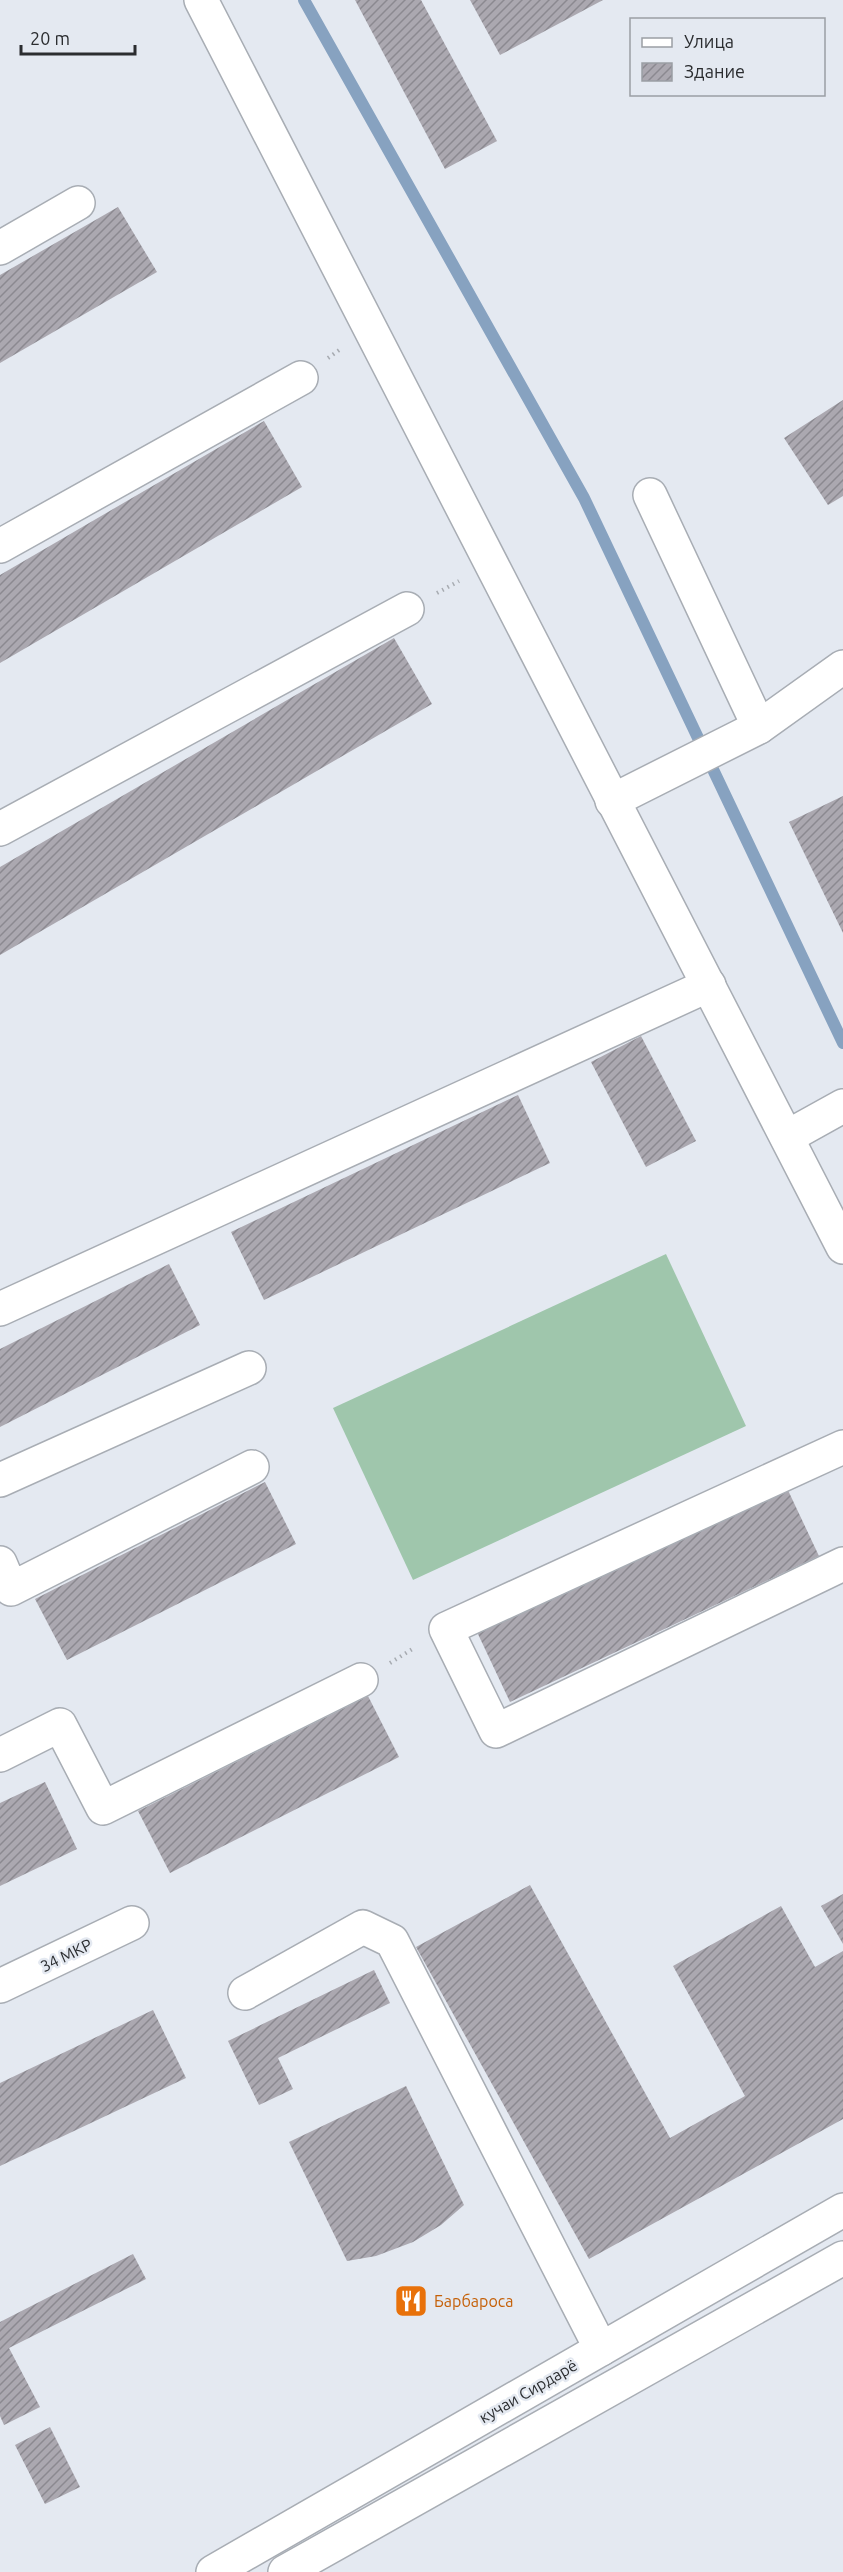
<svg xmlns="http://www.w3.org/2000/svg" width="843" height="2572" viewBox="0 0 843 2572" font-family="Ubuntu,sans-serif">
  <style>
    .garden { fill: #9fc6ac }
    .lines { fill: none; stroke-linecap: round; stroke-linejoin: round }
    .stream { stroke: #87a2c0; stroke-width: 12 }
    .building { fill: url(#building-hatch) }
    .minor-casing { stroke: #a8adb4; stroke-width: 36 }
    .highway-casing { stroke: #a8adb4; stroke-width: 36 }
    .path { stroke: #a7abb1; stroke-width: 4; stroke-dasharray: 1.5 4.5; stroke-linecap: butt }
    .minor { stroke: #fff; stroke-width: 33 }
    .highway { stroke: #fff; stroke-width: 33 }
    .labels { text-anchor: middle; stroke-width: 5; stroke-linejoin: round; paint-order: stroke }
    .street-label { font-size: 16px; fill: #2b2d30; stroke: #e4e9f1 }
    .food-label { font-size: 16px; fill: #c56008; stroke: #e4e9f1; text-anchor: start }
  </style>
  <defs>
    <pattern id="building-hatch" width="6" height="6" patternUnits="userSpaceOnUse" patternTransform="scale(1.5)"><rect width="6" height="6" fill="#aba8b0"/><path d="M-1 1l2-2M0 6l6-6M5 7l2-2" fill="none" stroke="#8b8990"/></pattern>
  </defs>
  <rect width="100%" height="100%" fill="#e4e9f1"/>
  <path class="garden" d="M666,1254L746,1426L413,1580L333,1408Z"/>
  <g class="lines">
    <path class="stream" d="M304,0L584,498L843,1043"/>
  </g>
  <g class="building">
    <path d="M355,0H421L497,141L445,169Z"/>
    <path d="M470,0H603L500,55Z"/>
    <path d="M118,207L157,272L0,363V275Z"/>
    <path d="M843,400V496L828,505L784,438Z"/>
    <path d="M264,421L302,487L0,663V575Z"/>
    <path d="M394,638L432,704L0,955V867Z"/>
    <path d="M843,796V933L789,822Z"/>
    <path d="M641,1036L696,1141L646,1167L591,1062Z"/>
    <path d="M518,1095L550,1163L264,1300L231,1232Z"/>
    <path d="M169,1264L200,1325L0,1427V1349Z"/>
    <path d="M265,1482L296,1544L67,1660L35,1599Z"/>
    <path d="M786,1486L819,1556L510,1702L477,1632Z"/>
    <path d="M368,1696L399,1757L170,1873L138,1811Z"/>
    <path d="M45,1782L77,1849L0,1886V1803Z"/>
    <path d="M530,1885L670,2138L745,2096L673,1966L781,1906L815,1967L843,1951V2119L589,2259L416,1947Z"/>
    <path d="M843,1894V1944L821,1906Z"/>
    <path d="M374,1970L390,2003L278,2058L293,2089L259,2105L228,2041Z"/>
    <path d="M153,2010L186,2078L0,2166V2083Z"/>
    <path d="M406,2086L464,2205L441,2225L413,2242L376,2256L347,2261L289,2142Z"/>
    <path d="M133,2254L146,2279L9,2348L40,2407L4,2425L0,2416V2322Z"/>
    <path d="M50,2427L80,2487L45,2504L15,2445Z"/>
  </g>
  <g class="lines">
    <defs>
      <g id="minor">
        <path d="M201,0L843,1247"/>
        <path d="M0,248L78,203"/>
        <path d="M650,495L759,727"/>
        <path d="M0,546L301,378"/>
        <path d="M612,801L759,727L843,667"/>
        <path d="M0,829L407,609"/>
        <path d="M787,1137L843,1106"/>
        <path d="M0,1309L709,985"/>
        <path d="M843,1447L446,1629L496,1731L843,1564"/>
        <path d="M0,1480L249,1368"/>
        <path d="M0,1563L11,1589L252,1467"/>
        <path d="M0,1755L60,1725L103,1808L361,1680"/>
        <path d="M0,1986L132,1923"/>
        <path d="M245,1993L363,1927L392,1941L601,2349"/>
      </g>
      <g id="highway">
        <path d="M213,2572L843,2210"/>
        <path d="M285,2572L843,2258"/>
      </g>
    </defs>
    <use href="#minor" class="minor-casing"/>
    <use href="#highway" class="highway-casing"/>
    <g class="path">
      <path d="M328,358L342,348"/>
      <path d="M437,593L459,581"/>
      <path d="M390,1663L414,1648"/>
    </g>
    <use href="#minor" class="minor"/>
    <use href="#highway" class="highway"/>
  </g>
  <defs>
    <symbol id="restaurant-square" viewBox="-11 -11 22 22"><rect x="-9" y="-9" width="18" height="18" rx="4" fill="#e8710a" stroke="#e4e9f1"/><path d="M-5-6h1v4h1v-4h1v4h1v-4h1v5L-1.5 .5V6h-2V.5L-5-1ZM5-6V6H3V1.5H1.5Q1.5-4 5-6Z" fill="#fff"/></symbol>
  </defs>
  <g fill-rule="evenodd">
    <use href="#restaurant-square" x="392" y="2282" width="38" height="38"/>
  </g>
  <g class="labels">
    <g class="street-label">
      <text transform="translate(66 1955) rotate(-26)" y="6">34 МКР</text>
      <text transform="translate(528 2391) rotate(-30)" y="6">кучаи Сирдарё</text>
    </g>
    <g class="food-label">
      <text x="434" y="2307">Барбароса</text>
    </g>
  </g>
  <rect x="630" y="18" width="195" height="78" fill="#e4e9f1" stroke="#9a9ea4" stroke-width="1.5"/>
  <rect x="642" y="38" width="30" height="9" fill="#ffffff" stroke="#9a9ea4" stroke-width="1.5"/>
  <text x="684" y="48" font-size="18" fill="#2b2d30">Улица</text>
  <rect x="642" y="63" width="30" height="18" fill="url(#building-hatch)" stroke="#9a9ea4" stroke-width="1.5"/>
  <text x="684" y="78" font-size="18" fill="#2b2d30">Здание</text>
  <path d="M21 45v9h114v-9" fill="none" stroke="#2b2d30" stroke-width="3"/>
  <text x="30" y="45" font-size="18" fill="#2b2d30" stroke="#e4e9f1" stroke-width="4.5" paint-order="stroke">20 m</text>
</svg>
